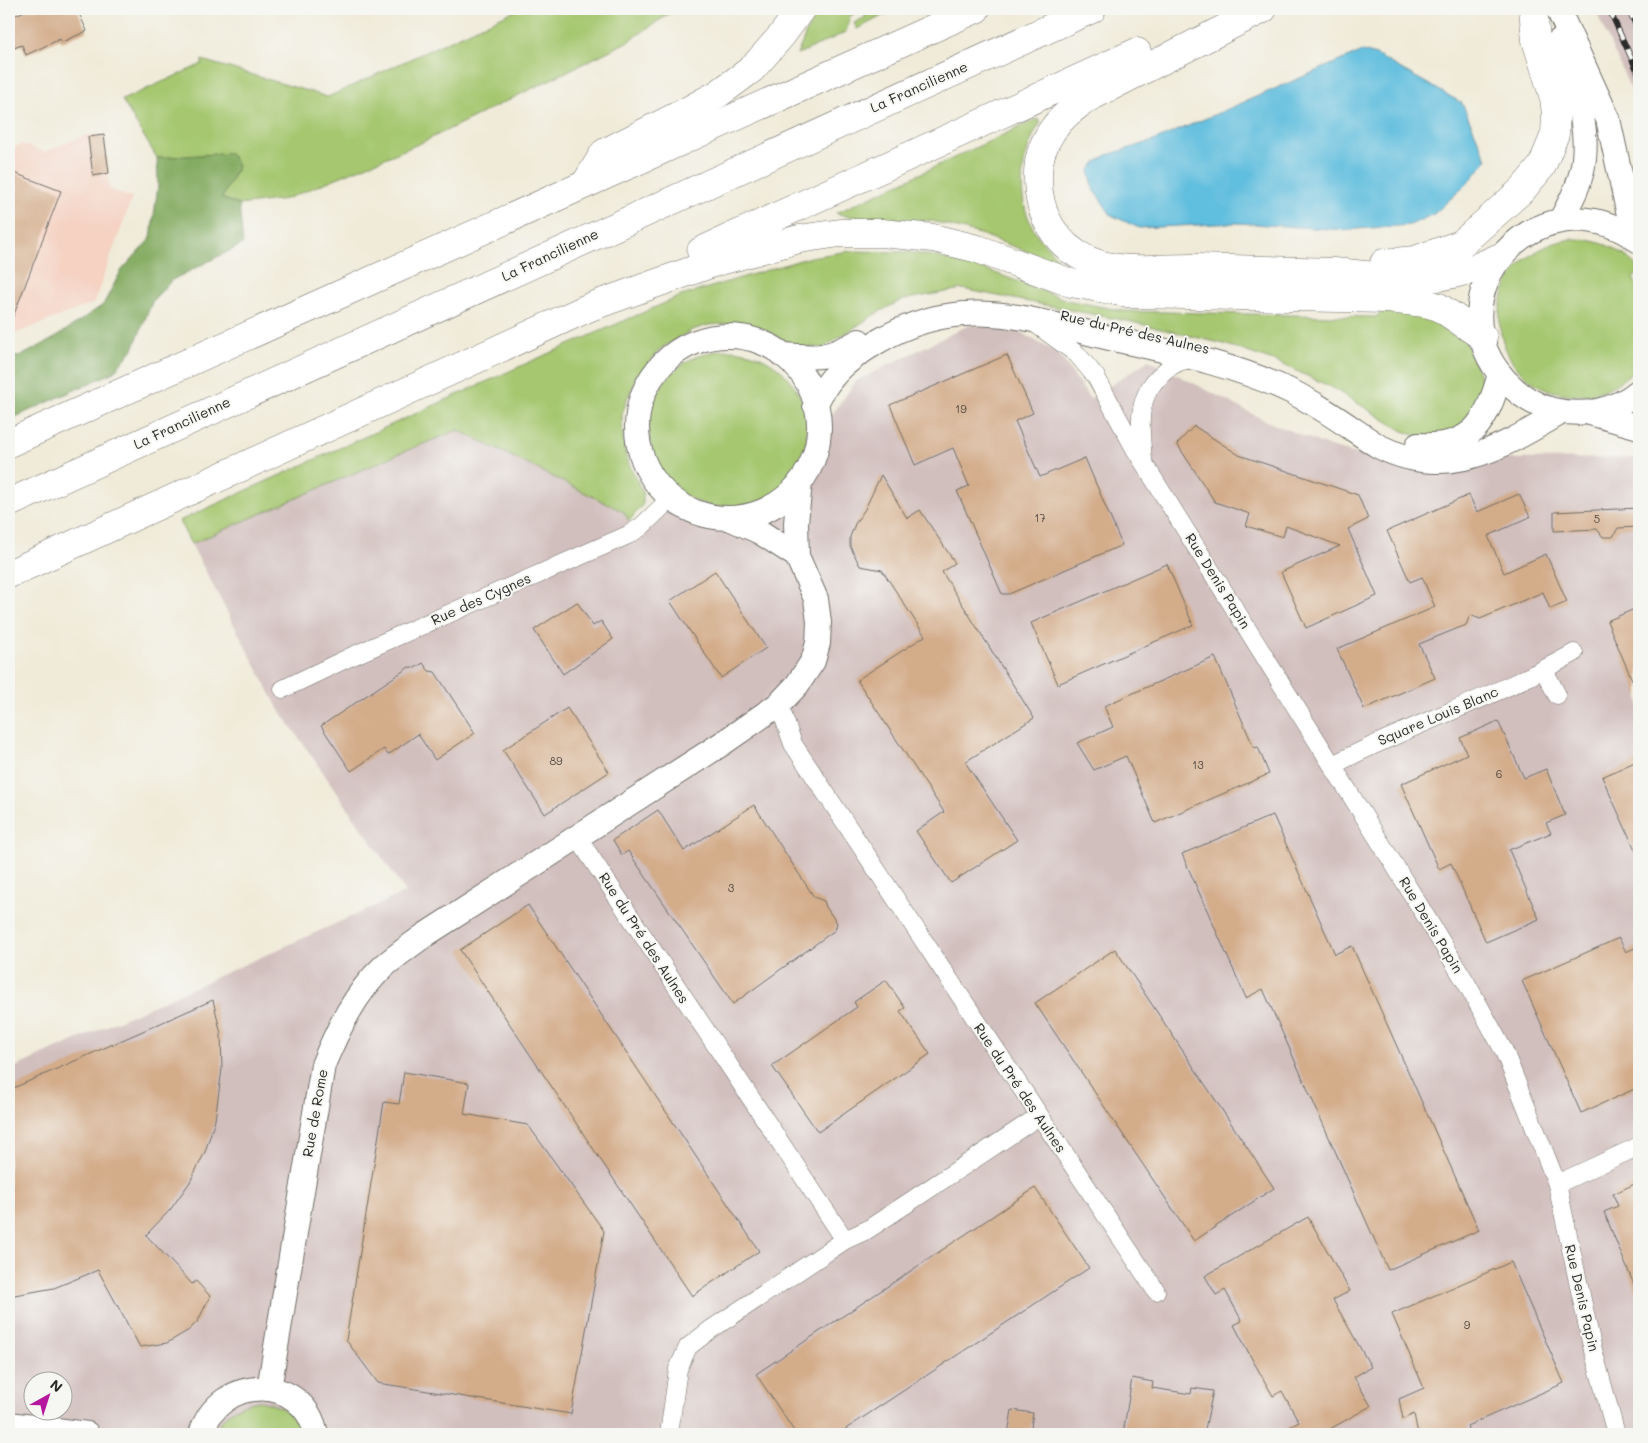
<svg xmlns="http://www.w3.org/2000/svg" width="1648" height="1443" viewBox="0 0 1648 1443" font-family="Mali,sans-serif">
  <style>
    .built { fill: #f5d2c2 }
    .industrial { fill: #d1bfbd; fill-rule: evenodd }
    .green { fill: #a6c76f; stroke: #68794d }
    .forest { fill: #84ac62; stroke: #586c46 }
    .water { fill: #60bede; stroke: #467484 }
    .building { fill: #d3ac8a }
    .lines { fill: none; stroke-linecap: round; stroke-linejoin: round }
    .street-casing { stroke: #706e68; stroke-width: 19 }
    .secondary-casing { stroke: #706e68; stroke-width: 26 }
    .highway-casing { stroke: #706e68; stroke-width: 29 }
    .street { stroke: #fff; stroke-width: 18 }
    .secondary { stroke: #fff; stroke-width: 24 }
    .highway { stroke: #fff; stroke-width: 28 }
    .rail-casing { stroke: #2b2b2b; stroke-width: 5.5 }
    .rail { stroke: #f6f6f2; stroke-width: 4; stroke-dasharray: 11; stroke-linecap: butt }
    .labels { text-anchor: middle; stroke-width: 4; stroke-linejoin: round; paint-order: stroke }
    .number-label { font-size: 11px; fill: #554b43 }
    .street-label { font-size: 14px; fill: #2b2b2b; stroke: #f6f6f2 }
  </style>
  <rect width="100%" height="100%" fill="#f6f6f2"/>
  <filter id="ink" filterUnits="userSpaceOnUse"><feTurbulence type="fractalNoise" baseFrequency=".02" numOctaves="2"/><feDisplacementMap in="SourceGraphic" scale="10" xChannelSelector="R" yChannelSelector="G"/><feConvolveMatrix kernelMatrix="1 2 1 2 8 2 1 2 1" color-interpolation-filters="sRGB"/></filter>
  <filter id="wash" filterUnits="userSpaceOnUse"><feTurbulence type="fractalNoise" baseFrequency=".0096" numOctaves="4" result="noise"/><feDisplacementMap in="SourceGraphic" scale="20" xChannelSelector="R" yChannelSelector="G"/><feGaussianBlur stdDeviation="1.12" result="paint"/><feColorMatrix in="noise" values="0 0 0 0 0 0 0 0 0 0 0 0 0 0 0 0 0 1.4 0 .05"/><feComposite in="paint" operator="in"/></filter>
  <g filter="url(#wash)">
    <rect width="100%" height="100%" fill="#f0ebd9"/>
    <path class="built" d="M85,135H104L110,189L132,198L94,303L9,336V164L15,147L22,144L45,152Z"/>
    <g class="industrial">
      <path d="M1595,9H1639V108Z"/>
      <path d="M969,325L1013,328L1059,354L1090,399L1149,360L1266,421L1333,448L1411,467L1492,459L1639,458V1434H9V1070L406,892L277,706L191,544L403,452L458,430L624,512L634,531L671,498L694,511L711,517L729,518L751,515L778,503L800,482L813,458L818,434L856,381ZM32,1380H62V1410H32Z"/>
    </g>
    <g class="green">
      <path d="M518,9H676L629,41L421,143L286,199L239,205L222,198L238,166L230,153L157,158L122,100L202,64V60L328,97Z"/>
      <path d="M821,9H896L857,29L854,23L866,17L861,10L850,16L846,32L797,55L808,28Z"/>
      <path d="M1037,119L1041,122C1020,154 1014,199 1036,233C1042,243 1056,254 1060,264L983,235L932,221L846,216L836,213Z"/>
      <path d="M1571,239C1599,239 1621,248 1639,269V273L1633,278L1639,289V364C1624,383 1601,395 1576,395C1479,391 1471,256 1571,239Z"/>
      <path d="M850,251L906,252L933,256L990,271L1067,300L1123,311L1375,317L1384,311H1425L1466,342L1482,381V395L1474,415L1455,432L1420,437L1403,431L1331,387L1279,363L1224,344L1132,322L962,289L902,300L877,313L823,348L798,347L761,328L740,323L709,325L692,330L660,349L638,377L627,399L622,415L623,437L626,457L643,493V504L629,521L624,512L458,430L403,452L191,544L179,521L534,360L681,296L810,257Z"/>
      <circle cx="728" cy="429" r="79"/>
      <path d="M259,1401C281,1405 293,1413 303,1434H214C223,1413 237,1405 259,1401Z"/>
    </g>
    <path class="forest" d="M230,153L238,166L222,198L239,205L243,244L172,280L153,300L133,349L114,372L9,420V355L19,357L53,339L103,305L121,271L151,238L158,185L157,158Z"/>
    <path class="water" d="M1363,51L1376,55L1462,103L1487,160L1469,182L1434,214L1410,225L1345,230L1237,223L1139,228L1111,215L1094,190L1089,171L1095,163L1107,155L1153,141Z"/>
    <g id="blocks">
      <g class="building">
        <path d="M29,9H77L87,31L62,42L60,39L26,55L22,45L9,50V18Z"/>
        <path d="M104,135L109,173L93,176L88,137Z"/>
        <path d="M9,171L61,191L10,325H9Z"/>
        <path d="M1007,355L1033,413L1015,421L1040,477L1085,458L1122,545L1009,594H1002L957,491L969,486L953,448L915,465L890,405Z"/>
        <path d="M1194,426L1239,455L1358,495L1368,519L1348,529L1377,596L1306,628L1281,572L1340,546L1286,526L1283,537L1246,526L1250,514L1215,502L1177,444Z"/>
        <path d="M881,475L907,518L920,510L955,563L942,572L1034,718L965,762L1017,840L951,883L916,831L944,812L857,680L925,636L882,570L860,566L850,546V537L855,524L865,509Z"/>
        <path d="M1519,494L1530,517L1488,536L1504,573L1546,554L1567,602L1550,609L1543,592L1480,619L1470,615L1466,625L1419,644L1435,678L1364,709L1337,649L1435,607L1422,577L1410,582L1387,531L1469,495L1477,512Z"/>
        <path d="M1639,508V527L1618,528L1613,537H1603L1597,529L1554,531V512Z"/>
        <path d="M1167,564L1193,625L1058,684L1031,623Z"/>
        <path d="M715,571L766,648L721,678L670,601Z"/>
        <path d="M577,602L593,626L601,621L613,639L563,674L534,630Z"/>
        <path d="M1639,607V696L1607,621Z"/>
        <path d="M1215,657L1254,748L1258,747L1269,774L1155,823L1126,756L1094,770L1077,743L1113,727L1104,706Z"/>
        <path d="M423,663L429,671L435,672L475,733L435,760L418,734L388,755L384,749L351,771L321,726L409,667L415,668Z"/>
        <path d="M567,708L609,772L545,814L503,750Z"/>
        <path d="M1498,721L1524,778L1546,769L1565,815L1546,823L1551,833L1509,850L1539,919L1486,942L1451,863L1439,869L1401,784L1467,754L1460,738Z"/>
        <path d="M1639,760V858L1602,777Z"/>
        <path d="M754,805L814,897L824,901L826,907L837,923L835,930L733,1004L628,851L622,855L613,840L658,810L684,851Z"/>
        <path d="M1273,815L1335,954L1352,946L1479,1230L1388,1270L1263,989L1246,998L1182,854Z"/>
        <path d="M528,905L759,1251L692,1296L460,950Z"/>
        <path d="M1619,938L1626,952L1639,946V1087L1581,1113L1522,981Z"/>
        <path d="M1115,949L1274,1188L1194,1241L1035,1003Z"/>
        <path d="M886,980L905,1008L900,1011L930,1054L818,1132L772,1066L857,1007L854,1002Z"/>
        <path d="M213,1000L221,1034L222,1069L215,1120L205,1152L190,1182L170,1210L146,1235L192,1284L196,1281L210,1296L198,1321L189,1330L167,1343L140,1347L98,1270L54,1288L9,1296V1090Z"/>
        <path d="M404,1072L469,1083L464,1114L528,1125L604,1231L571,1414L378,1383L346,1340L384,1102L399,1104Z"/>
        <path d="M1639,1182V1297L1604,1212L1618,1206L1613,1194Z"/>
        <path d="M1035,1188L1089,1268L838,1434H796L756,1374Z"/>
        <path d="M1308,1217L1350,1291L1333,1300L1371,1367L1354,1377L1371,1406L1321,1434H1277L1299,1422L1282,1391L1273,1396L1252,1359L1234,1325L1242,1321L1225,1290L1216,1295L1205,1276Z"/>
        <path d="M1511,1262L1564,1383L1467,1426L1470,1434H1418L1414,1414L1403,1419L1399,1399L1424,1388L1392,1314Z"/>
        <path d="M1132,1378L1153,1382L1152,1388L1191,1394L1192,1388L1213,1391L1204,1434H1123Z"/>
        <path d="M1012,1410L1033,1413L1030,1434H1008Z"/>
      </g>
    </g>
  </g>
  <g filter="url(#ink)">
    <use href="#blocks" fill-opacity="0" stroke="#706e68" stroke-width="1"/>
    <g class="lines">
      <defs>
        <g id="street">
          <path d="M1036,324L1077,354L1096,377L1135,449L1395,866L1467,984L1504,1051L1557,1184L1592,1346L1616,1434"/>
          <path d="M1143,459C1140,427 1135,396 1163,373C1172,364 1181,359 1194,359"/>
          <path d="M1544,670L1557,695"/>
          <path d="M283,689L348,658L628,535L641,527L671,498"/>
          <path d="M779,704L793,744L1156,1291"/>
          <path d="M1333,765C1411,724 1497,697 1574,653"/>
          <path d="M578,838L845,1240"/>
          <path d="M1557,1184L1639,1146"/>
          <path d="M669,1434L678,1369L688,1347L710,1330L845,1240L867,1230L1039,1116"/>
        </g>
        <g id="secondary">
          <path d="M1558,9L1608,119L1629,215L1639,240"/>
          <path d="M1559,41C1574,83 1595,136 1579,181C1575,195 1567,207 1561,220"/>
          <path d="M1639,241C1539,169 1428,295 1505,380C1518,394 1534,405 1553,410C1583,417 1615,411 1639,391"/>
          <circle cx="728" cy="427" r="91"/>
          <path d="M782,355C817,358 827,359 859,341"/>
          <path d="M815,405C831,373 847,360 877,342C962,291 1030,320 1118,340C1176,353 1234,365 1288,390C1320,405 1349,427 1378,446C1448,482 1502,447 1562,412"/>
          <path d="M1590,413L1639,427"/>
          <path d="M1418,445C1473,448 1487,422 1500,374"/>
          <path d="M729,518L760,532L797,556"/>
          <path d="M269,1389L323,1065C338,1029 355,993 384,966C397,955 411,945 425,935L723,743L779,704L797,685L813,661L818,643L819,622L816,599L797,556L796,523L800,482"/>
          <path d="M9,1424L87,1434"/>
          <path d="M201,1434C219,1374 304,1373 316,1434"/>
        </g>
        <g id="highway">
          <path d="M1263,9L1090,97C1060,115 1037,141 1038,178C1038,214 1055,245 1088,260C1121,275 1162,267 1197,268C1243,269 1288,271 1334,272C1365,274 1396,280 1428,278C1453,276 1478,268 1500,257"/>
          <path d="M586,183L604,153L685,112L718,94L752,69L782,35L801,9"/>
          <path d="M701,251L1137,52"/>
          <path d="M1384,263L1415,260L1461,244L1522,190L1542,166L1555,134L1556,114L1554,98L1536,40L1533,9"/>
          <path d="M9,443L976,9"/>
          <path d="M9,503L1092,9"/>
          <path d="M9,574L590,307L713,263L799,239L840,233H882L933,238L978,249L1071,283L1133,294L1387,299L1425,303L1439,307L1483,337"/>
        </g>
      </defs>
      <use href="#street" class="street-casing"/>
      <use href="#secondary" class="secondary-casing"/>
      <use href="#highway" class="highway-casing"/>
      <use href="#street" class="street"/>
      <use href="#secondary" class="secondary"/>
      <use href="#highway" class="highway"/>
      <defs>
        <g id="rail">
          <path d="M1609,9L1639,75"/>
          <path d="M1628,9L1639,32"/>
        </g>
      </defs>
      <use href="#rail" class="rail-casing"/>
      <use href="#rail" class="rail"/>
    </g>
  </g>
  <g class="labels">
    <g class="number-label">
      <text x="961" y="413">19</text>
      <text x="1040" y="522">17</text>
      <text x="1597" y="523">5</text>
      <text x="556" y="765">89</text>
      <text x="1198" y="769">13</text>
      <text x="1499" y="778">6</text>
      <text x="731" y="892">3</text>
      <text x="1467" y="1329">9</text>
    </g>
    <g class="street-label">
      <text transform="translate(919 87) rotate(-24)" y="5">La Francilienne</text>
      <text transform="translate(550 255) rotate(-25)" y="5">La Francilienne</text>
      <text transform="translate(1135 332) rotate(13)" y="5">Rue du Pré des Aulnes</text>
      <text transform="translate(182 423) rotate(-25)" y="5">La Francilienne</text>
      <text transform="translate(1218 581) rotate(58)" y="5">Rue Denis Papin</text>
      <text transform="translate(481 599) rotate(-24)" y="5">Rue des Cygnes</text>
      <text transform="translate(1438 716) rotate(-23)" y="5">Square Louis Blanc</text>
      <text transform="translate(1431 925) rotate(59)" y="5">Rue Denis Papin</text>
      <text transform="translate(644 938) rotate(57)" y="5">Rue du Pré des Aulnes</text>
      <text transform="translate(1020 1088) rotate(56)" y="5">Rue du Pré des Aulnes</text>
      <text transform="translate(315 1113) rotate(-80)" y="5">Rue de Rome</text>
      <text transform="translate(1582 1298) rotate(77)" y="5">Rue Denis Papin</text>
    </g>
  </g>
  <rect width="1648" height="1443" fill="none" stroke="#f6f6f2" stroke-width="30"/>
  <g transform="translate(48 1396) rotate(39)"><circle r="24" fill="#f6f6f2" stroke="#a5a5a2"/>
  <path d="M0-4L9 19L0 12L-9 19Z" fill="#b5179e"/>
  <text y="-8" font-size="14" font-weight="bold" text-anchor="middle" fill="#2b2b2b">N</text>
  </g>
</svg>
